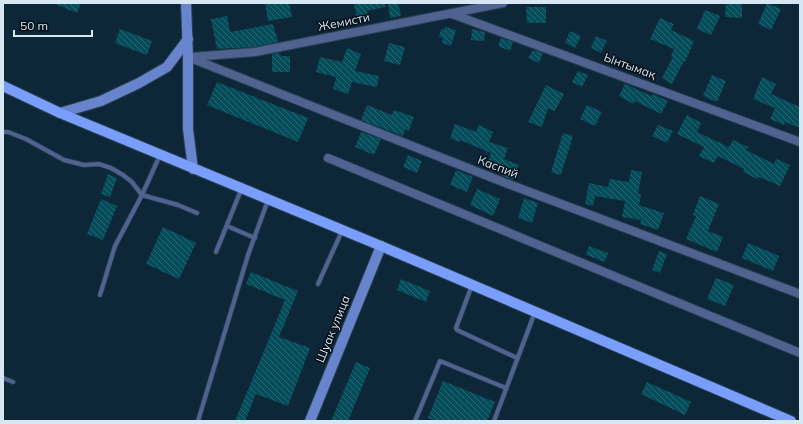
<svg xmlns="http://www.w3.org/2000/svg" width="803" height="424" viewBox="0 0 803 424" font-family="Mulish,sans-serif">
  <style>
    .building { fill: url(#building-back-hatch) }
    .lines { fill: none; stroke-linecap: round; stroke-linejoin: round }
    .lane-casing { stroke: #294253; stroke-width: 5.5 }
    .street-casing { stroke: #294253; stroke-width: 10 }
    .secondary-casing { stroke: #294253; stroke-width: 12 }
    .primary-casing { stroke: #294253; stroke-width: 12 }
    .lane { stroke: #506290; stroke-width: 4 }
    .street { stroke: #506290; stroke-width: 8 }
    .secondary { stroke: #6784cd; stroke-width: 10 }
    .primary { stroke: #799efd; stroke-width: 10 }
    .labels { text-anchor: middle; stroke-width: 3; stroke-linejoin: round; paint-order: stroke }
    .street-label { font-size: 12px; fill: #d6e6f2; stroke: #050f17 }
  </style>
  <defs>
    <pattern id="building-back-hatch" width="6" height="6" patternUnits="userSpaceOnUse"><rect width="6" height="6" fill="#044c5a"/><path d="M-1 5l2 2M0 0l6 6M5-1l2 2" fill="none" stroke="#286672"/></pattern>
  </defs>
  <rect width="100%" height="100%" fill="#0d2739"/>
  <g class="building">
    <path d="M53,3H81L77,13Z"/>
    <path d="M265,3H289L292,17L268,21Z"/>
    <path d="M354,3H385V7L367,11L368,17L357,19Z"/>
    <path d="M388,3H398L401,16L390,18Z"/>
    <path d="M726,3H742V18L725,17Z"/>
    <path d="M767,3L781,9L771,30L758,24Z"/>
    <path d="M526,7H546V23H527Z"/>
    <path d="M705,10L720,16L711,35L697,29Z"/>
    <path d="M227,16L230,32L273,24L278,42L254,47L217,49L211,19Z"/>
    <path d="M660,18L674,24L671,30L694,41L685,62L684,61L672,84L662,78L673,57L671,56L674,49L650,39Z"/>
    <path d="M445,27L456,30L451,46L442,43L443,38L439,37L441,29L444,30Z"/>
    <path d="M120,29L152,41L147,55L115,43Z"/>
    <path d="M472,29L485,32L484,41L471,40Z"/>
    <path d="M570,31L581,36L575,48L565,43Z"/>
    <path d="M596,36L607,41L601,53L591,48Z"/>
    <path d="M501,38L513,42L510,51L498,46Z"/>
    <path d="M389,43L405,47L400,65L384,61Z"/>
    <path d="M347,48L361,54L355,71L379,76L377,87L352,82L348,94L333,89L336,77L316,72L320,57L342,62Z"/>
    <path d="M533,50L543,53L539,63L528,58Z"/>
    <path d="M280,53L281,56H290V72H272V54Z"/>
    <path d="M578,71L588,75L582,87L572,82Z"/>
    <path d="M712,75L726,81L717,102L703,96Z"/>
    <path d="M762,77L776,84L771,94L800,107V128L785,122L784,125L770,119L775,108L753,99Z"/>
    <path d="M217,82L308,118L298,142L207,105Z"/>
    <path d="M625,84L652,96L653,94L668,101L661,114L635,101L633,104L619,96Z"/>
    <path d="M546,85L564,94L555,111L548,108L542,127L528,122Z"/>
    <path d="M367,105L392,115L394,110L414,117L409,131L405,129L403,136L361,120Z"/>
    <path d="M587,105L602,112L595,126L580,119Z"/>
    <path d="M687,115L701,123L697,132L729,147L733,140L748,147L746,150L774,164L776,159L790,165L780,186L759,177L757,179L743,172L744,169L718,156L714,163L699,156L704,147L677,134Z"/>
    <path d="M455,124L476,132L479,125L493,132L489,142L508,148L504,159L519,165L513,180L502,176L503,172L487,166L491,153L460,140L459,142L450,138Z"/>
    <path d="M658,125L673,131L667,143L652,136Z"/>
    <path d="M361,132L381,139L374,155L355,147Z"/>
    <path d="M563,133L573,136L561,175L551,172Z"/>
    <path d="M408,155L422,161L417,173L403,167Z"/>
    <path d="M456,170L473,177L467,192L450,185Z"/>
    <path d="M631,170L642,172L638,194H641L639,205L664,213L658,230L640,224L641,220L622,217L625,201L595,196L593,206L585,204L589,183L608,187L610,179L629,182Z"/>
    <path d="M108,174L117,178L110,197L101,194Z"/>
    <path d="M477,189L500,199L493,216L470,205Z"/>
    <path d="M700,196L719,204L708,231L723,237L717,252L686,239L696,216L693,215Z"/>
    <path d="M524,198L538,203L532,223L518,218Z"/>
    <path d="M101,199L117,206L103,240L87,234Z"/>
    <path d="M163,227L196,243L179,279L146,264Z"/>
    <path d="M748,243L779,256L773,271L742,258Z"/>
    <path d="M589,246L608,253L605,262L586,255Z"/>
    <path d="M659,251L667,254L660,273L652,270Z"/>
    <path d="M251,272L298,291L279,337L310,348L288,406L256,394L245,421H235L285,300L246,284Z"/>
    <path d="M716,278L734,285L725,306L707,299Z"/>
    <path d="M401,279L430,291L426,302L397,290Z"/>
    <path d="M356,362L370,368L348,421H331Z"/>
    <path d="M443,381L495,402L487,421H436L428,418Z"/>
    <path d="M647,382L691,402L685,415L641,394Z"/>
  </g>
  <g class="lines">
    <defs>
      <g id="lane">
        <path d="M3,132H8L26,139L64,160L84,165L99,164L111,168L123,175L132,182L142,195L178,205L197,213"/>
        <path d="M227,226L255,238"/>
        <path d="M216,252L241,190"/>
        <path d="M318,284L342,231"/>
        <path d="M472,285L456,328L457,330L515,357H518"/>
        <path d="M100,295L115,246L142,195L160,155"/>
        <path d="M3,378L13,382"/>
        <path d="M198,421L248,255L268,200"/>
        <path d="M415,421L440,361L506,388"/>
        <path d="M494,421L535,312"/>
      </g>
      <g id="street">
        <path d="M452,14L800,142"/>
        <path d="M188,57L503,182L800,294"/>
        <path d="M191,57L255,52L503,3"/>
        <path d="M328,158L800,353"/>
      </g>
      <g id="secondary">
        <path d="M186,3L188,57V129L193,169"/>
        <path d="M60,113L101,101L139,83L167,67L188,39"/>
        <path d="M310,421L381,246"/>
      </g>
      <path id="primary" d="M3,86L60,113L381,246L791,421"/>
    </defs>
    <use href="#lane" class="lane-casing"/>
    <use href="#street" class="street-casing"/>
    <use href="#secondary" class="secondary-casing"/>
    <use href="#primary" class="primary-casing"/>
    <use href="#lane" class="lane"/>
    <use href="#street" class="street"/>
    <use href="#secondary" class="secondary"/>
    <use href="#primary" class="primary"/>
  </g>
  <g class="labels">
    <g class="street-label">
      <text transform="translate(344 22) rotate(-11)" y="4">Жемисти</text>
      <text transform="translate(630 66) rotate(20)" y="4">Ынтымақ</text>
      <text transform="translate(498 167) rotate(21)" y="4">Каспий</text>
      <text transform="translate(333 329) rotate(-68)" y="4">Шуак улица</text>
    </g>
  </g>
  <rect width="803" height="424" fill="none" stroke="#d6e6f2" stroke-width="8"/>
  <path d="M14 30v6h78v-6" fill="none" stroke="#d6e6f2" stroke-width="2"/>
  <text x="20" y="30" font-size="12" fill="#d6e6f2" stroke="#050f17" stroke-width="3" paint-order="stroke">50 m</text>
</svg>
